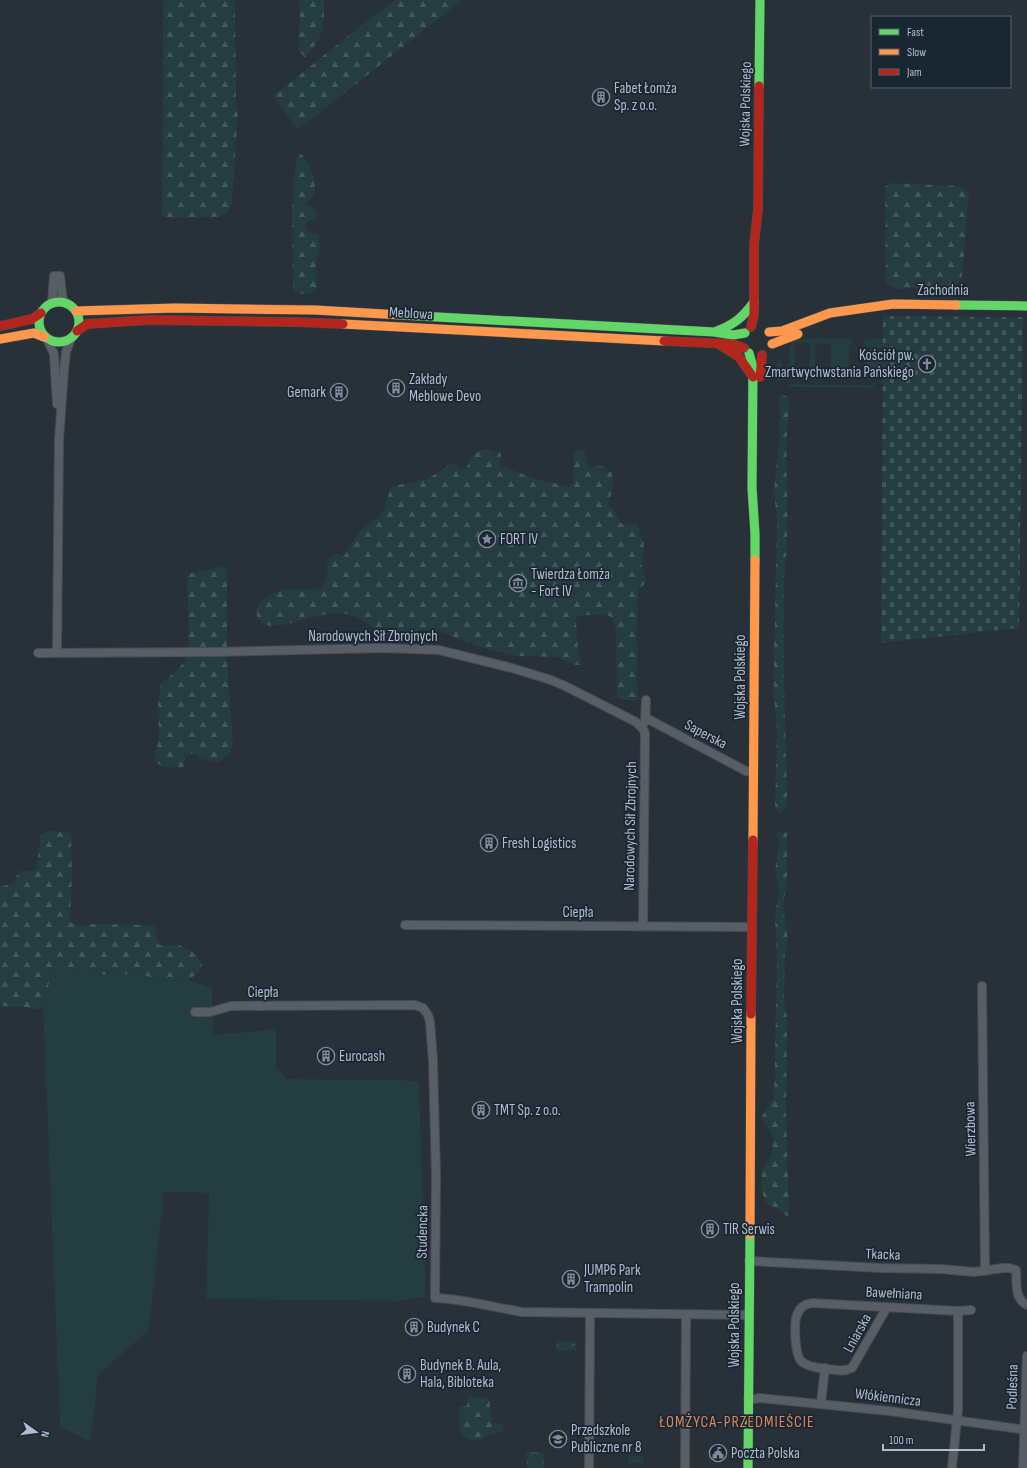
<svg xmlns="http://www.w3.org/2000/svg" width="1027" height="1468" viewBox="0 0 1027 1468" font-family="'Sofia Sans Condensed',sans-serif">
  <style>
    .grass { fill: #243d3f }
    .forest { fill: url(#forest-firs) }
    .cemetery { fill: url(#cemetery-stones) }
    .park { fill: url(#park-crowns) }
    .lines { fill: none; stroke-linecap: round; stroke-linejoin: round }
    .street-casing { stroke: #464c52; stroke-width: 10 }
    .fast-casing { stroke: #464c52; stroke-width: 10 }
    .slow-casing { stroke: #464c52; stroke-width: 10 }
    .jam-casing { stroke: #464c52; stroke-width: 10 }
    .street { stroke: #585e66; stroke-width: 8 }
    .fast { stroke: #63d668; stroke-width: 9 }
    .slow { stroke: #ff974d; stroke-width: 9 }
    .jam { stroke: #b3261e; stroke-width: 9 }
    .labels { text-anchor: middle; stroke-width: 3.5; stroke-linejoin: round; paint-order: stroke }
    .poi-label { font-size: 15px; fill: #b0bcca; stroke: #1a2733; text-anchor: start }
    .street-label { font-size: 15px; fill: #b0bcca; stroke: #1a2733 }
    .neighbourhood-label { font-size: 16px; letter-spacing: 1px; fill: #e08556; stroke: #1a2733 }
  </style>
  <defs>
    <pattern id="forest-firs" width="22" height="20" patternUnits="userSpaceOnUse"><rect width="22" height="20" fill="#243d3f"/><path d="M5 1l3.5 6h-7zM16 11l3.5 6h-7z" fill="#415759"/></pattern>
    <pattern id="cemetery-stones" width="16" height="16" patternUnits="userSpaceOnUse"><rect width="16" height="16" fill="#243d3f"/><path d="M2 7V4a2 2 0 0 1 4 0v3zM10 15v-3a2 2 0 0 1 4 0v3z" fill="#415759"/></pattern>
    <pattern id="park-crowns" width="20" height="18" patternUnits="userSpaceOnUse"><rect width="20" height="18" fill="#243d3f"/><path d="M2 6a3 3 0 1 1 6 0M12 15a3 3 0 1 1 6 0" fill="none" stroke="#415759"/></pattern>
  </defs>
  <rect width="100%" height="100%" fill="#283038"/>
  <g class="grass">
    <path d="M807,338L852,339V344L849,347V372H852V375H827V372L831,371V344L816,343L815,371L819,372V374H805V371H809L810,343H794V371H797V374H788L791,342Z"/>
    <path d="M866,339H883L882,348L866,347L863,344V341H866Z"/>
    <path d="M865,349L886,350V375H860V372H865Z"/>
    <path d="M779,360L781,363V382L775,380C774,373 776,367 779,360Z"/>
    <path d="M789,384L875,385V388L789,387Z"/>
    <path d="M55,961L77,972L108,975L142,974L158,981L188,980L212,988L213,1035L276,1029V1067L288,1079L406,1080L419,1082L426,1297L397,1301L206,1299L209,1193L164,1192L149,1330L98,1375L91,1442L60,1427L43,1008C48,993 49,976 55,961Z"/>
  </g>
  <g class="forest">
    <path d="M163,0H235L236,102L238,110L232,203L229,212L219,217L166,218L162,215Z"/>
    <path d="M299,0H324V20L319,40L305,58L298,49L300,18Z"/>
    <path d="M395,0H462L298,130L273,96L363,24Z"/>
    <path d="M301,154C309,160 318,184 314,194C313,197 308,201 306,204L315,209L317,216L316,220H311L306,223L305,228L309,232L318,235L320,245L316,265L317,288C311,295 300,296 293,290L292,209L296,158Z"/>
    <path d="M891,183L960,186L969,192L962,277L956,286L945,289L940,287L897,289L886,283L885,187Z"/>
    <path d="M780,395L786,396L789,398L790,403C783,447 789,494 787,539C787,555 784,571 784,587C783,657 785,726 787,796L786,807L780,814L775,807L777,729L774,697V654L777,524L774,490L779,441L780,409L778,401Z"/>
    <path d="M488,449L501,453L500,465L533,478L569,487L573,481L574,452L578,450H584L588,467L605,466L608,471L612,472L613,488L608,505C618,511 615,516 622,524C627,524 632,522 637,524L640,530L639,535C646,540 645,556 641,564L644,570L642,572L645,575L646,581L643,586L639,587L637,608V700H624L617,697L616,631C615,626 613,619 609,616C603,612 583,616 576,617L577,641L582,665H575L558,657L515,656L476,646L446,634L431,630H424L388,635L379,631L358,618L346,614L335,613L327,614L283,625L270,626L262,623L257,617L256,609L259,603L262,600L275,593L285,589H312L322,588L328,575L326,566L328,560L333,555L337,554L344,556L361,529L378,517L384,510L391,486L424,480L434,475L452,463L457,465L460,470L467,467C472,454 474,452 488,449Z"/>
    <path d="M220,567H227V660L233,743L230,754L219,762L201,759L193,753L187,756L183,768L164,767L153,761L159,739L158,705L161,683L175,672L189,656L187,577L191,573Z"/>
    <path d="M49,830L70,833L71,838L72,875L70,922L79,925L97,924L154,925C158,932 156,937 159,945H179L195,953L202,964L200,972L188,980L158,981L142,974L108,975L77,972L55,962C49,976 48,993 43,1008L37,1010L25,1007L0,1006V887L13,883L15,878L20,871L35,870L37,864L41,834Z"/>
    <path d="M780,831L787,833V881L783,906L788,940L785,952L784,998L787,1019L786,1112L789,1210L788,1217L778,1209L765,1203L761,1186L762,1169L772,1154L773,1139L770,1131L761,1118L774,1097L777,960L775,915L779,890L775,871L779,845L778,838L775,834Z"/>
    <path d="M468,1397H489L492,1423L503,1424L504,1430C499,1433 494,1433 489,1435C486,1437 481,1440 477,1440C457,1442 458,1420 459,1406H467Z"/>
  </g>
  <path class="cemetery" d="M883,316L1023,317L1019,628L881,643Z"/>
  <g class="park">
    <path d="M557,1341H576V1351L556,1350Z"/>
    <path d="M526,1452H544V1468H527Z"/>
    <rect x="628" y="1456" width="15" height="7"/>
  </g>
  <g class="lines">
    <defs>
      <g id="street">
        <path d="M52,303L54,276H60L63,302"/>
        <path d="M47,339L54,354L57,404"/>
        <path d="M57,652L59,439L64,370L66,352L71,338"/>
        <path d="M38,653L218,652L382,648L439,650L512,668L551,680L565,686L636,722L643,729L645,733L643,926"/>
        <path d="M646,718L746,771L753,772"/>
        <path d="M645,722L646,700"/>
        <path d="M405,925L752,927"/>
        <path d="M982,986L985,1271"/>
        <path d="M195,1012H210L231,1006L415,1005L423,1008L428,1015L430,1022L433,1061L436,1176L435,1298C465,1299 492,1307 522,1312L748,1315"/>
        <path d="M749,1261L881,1268L941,1269L974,1272L1003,1268H1009L1016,1270C1017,1282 1014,1299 1027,1305"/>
        <path d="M887,1307L852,1368C844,1372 836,1370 828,1369C820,1368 807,1367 801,1361C795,1354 793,1321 798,1313C800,1307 806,1304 812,1303L958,1311V1410L952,1468"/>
        <path d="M958,1311L971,1310"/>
        <path d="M748,1400L760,1398L889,1411L1027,1430"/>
        <path d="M821,1403L825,1368"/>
        <path d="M589,1468L590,1313"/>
        <path d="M685,1468L686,1314"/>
        <path d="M1023,1468L1027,1356"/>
      </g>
      <g id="fast">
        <path d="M759,86L760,0"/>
        <circle cx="59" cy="322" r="20"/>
        <path d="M956,305L1027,306"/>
        <path d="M401,315L714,332L733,335L745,333"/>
        <path d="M717,331C735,324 743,317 754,302"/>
        <path d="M749,353L753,367L752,488L755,534V560"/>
        <path d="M748,1468L750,1234"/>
      </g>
      <g id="slow">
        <path d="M76,311L175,308L315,310L401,315"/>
        <path d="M343,324L664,341"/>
        <path d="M769,332L782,331L830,313L893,304L956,305"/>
        <path d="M0,339L34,333L44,337"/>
        <path d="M772,344L798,334"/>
        <path d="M753,840L755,560"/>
        <path d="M750,1234L751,1014"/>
      </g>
      <g id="jam">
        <path d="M0,326L32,319L41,313"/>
        <path d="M751,327L754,314V245L758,209L759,86"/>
        <path d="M77,331L87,324L149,320L295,322L343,324"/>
        <path d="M664,341L732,344L744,348"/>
        <path d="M720,345L739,357L753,377"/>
        <path d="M760,377L762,355"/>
        <path d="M751,1014L753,840"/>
      </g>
    </defs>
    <use href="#street" class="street-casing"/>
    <use href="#fast" class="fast-casing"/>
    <use href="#slow" class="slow-casing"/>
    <use href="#jam" class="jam-casing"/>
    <use href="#street" class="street"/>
    <use href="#fast" class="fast"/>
    <use href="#slow" class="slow"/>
    <use href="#jam" class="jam"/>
  </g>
  <defs>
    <symbol id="building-ring" viewBox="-11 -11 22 22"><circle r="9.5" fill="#1a2733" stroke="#808b97" stroke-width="1.5"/><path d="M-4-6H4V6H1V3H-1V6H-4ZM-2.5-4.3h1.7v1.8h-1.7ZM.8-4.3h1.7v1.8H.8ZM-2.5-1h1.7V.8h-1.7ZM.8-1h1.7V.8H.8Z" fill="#808b97"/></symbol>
    <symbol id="church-ring" viewBox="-11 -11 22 22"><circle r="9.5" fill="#1a2733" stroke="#808b97" stroke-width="1.5"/><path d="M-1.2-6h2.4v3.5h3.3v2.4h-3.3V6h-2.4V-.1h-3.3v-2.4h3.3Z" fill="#808b97"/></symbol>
    <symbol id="sight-ring" viewBox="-11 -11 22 22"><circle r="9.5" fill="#1a2733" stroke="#808b97" stroke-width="1.5"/><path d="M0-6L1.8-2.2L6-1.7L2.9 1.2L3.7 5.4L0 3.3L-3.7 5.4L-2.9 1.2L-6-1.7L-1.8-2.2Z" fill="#808b97"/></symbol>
    <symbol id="museum-ring" viewBox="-11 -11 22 22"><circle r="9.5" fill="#1a2733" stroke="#808b97" stroke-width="1.5"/><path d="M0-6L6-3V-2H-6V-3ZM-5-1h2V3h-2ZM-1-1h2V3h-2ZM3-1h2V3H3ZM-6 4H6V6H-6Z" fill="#808b97"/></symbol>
    <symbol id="school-ring" viewBox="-11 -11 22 22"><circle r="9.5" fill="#1a2733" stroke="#808b97" stroke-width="1.5"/><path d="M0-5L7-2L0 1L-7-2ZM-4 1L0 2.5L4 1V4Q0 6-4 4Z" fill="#808b97"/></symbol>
    <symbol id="civic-ring" viewBox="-11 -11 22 22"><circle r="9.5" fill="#1a2733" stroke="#808b97" stroke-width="1.5"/><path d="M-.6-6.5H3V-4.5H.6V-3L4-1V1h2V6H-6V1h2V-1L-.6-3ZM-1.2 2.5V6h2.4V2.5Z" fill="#808b97"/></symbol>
  </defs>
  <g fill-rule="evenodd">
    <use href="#building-ring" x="591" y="87" width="20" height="20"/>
    <use href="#church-ring" x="917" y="354" width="20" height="20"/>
    <use href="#building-ring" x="386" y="378" width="20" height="20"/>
    <use href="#building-ring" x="329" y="382" width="20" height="20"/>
    <use href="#sight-ring" x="477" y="529" width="20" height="20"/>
    <use href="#museum-ring" x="508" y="573" width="20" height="20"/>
    <use href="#building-ring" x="479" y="833" width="20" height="20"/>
    <use href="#building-ring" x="316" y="1046" width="20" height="20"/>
    <use href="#building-ring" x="471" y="1100" width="20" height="20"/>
    <use href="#building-ring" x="700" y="1219" width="20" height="20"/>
    <use href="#building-ring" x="561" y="1269" width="20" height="20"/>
    <use href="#building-ring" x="404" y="1317" width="20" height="20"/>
    <use href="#building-ring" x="397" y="1364" width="20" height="20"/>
    <use href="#school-ring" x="548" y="1429" width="20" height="20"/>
    <use href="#civic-ring" x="708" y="1443" width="20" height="20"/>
  </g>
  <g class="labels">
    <g class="poi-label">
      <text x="614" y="93">Fabet Łomża<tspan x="614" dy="17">Sp. z o.o.</tspan></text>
      <text x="914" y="360" text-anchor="end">Kościół pw.<tspan x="914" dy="17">Zmartwychwstania Pańskiego</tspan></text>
      <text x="409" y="384">Zakłady<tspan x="409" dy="17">Meblowe Devo</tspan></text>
      <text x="326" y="397" text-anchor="end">Gemark</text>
      <text x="500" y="544">FORT IV</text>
      <text x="531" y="579">Twierdza Łomża<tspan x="531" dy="17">- Fort IV</tspan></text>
      <text x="502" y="848">Fresh Logistics</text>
      <text x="339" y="1061">Eurocash</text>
      <text x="494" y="1115">TMT Sp. z o.o.</text>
      <text x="723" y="1234">TIR Serwis</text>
      <text x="584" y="1275">JUMP6 Park<tspan x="584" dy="17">Trampolin</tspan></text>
      <text x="427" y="1332">Budynek C</text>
      <text x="420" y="1370">Budynek B. Aula,<tspan x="420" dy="17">Hala, Bibloteka</tspan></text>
      <text x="571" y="1435">Przedszkole<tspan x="571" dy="17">Publiczne nr 8</tspan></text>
      <text x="731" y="1458">Poczta Polska</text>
    </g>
    <g class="street-label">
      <text transform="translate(745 104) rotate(-89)" y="5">Wojska Polskiego</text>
      <text x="943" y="295">Zachodnia</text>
      <text transform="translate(411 313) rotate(3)" y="5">Meblowa</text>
      <text x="373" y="641">Narodowych Sił Zbrojnych</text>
      <text transform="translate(740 677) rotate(-90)" y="5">Wojska Polskiego</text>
      <text transform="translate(706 734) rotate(28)" y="5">Saperska</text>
      <text transform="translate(630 826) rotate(-89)" y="5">Narodowych Sił Zbrojnych</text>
      <text x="578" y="917">Ciepła</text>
      <text x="263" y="997">Ciepła</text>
      <text transform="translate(737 1001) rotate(-90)" y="5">Wojska Polskiego</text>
      <text transform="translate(970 1129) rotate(-91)" y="5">Wierzbowa</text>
      <text transform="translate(422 1232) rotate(-89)" y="5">Studencka</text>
      <text transform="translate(883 1254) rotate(2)" y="5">Tkacka</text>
      <text transform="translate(894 1293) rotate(3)" y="5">Bawełniana</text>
      <text transform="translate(734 1325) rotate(-90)" y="5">Wojska Polskiego</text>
      <text transform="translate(857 1333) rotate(-61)" y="5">Lniarska</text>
      <text transform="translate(1012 1387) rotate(-88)" y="5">Podleśna</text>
      <text transform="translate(888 1397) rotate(7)" y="5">Włókiennicza</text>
    </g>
    <g class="neighbourhood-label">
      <text x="737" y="1427">ŁOMŻYCA-PRZEDMIEŚCIE</text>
    </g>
  </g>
  <rect x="871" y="16" width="140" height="72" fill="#1a2733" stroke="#56636f"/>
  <rect x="879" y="29" width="20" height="6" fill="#63d668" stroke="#56636f"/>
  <text x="907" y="36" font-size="12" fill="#b0bcca">Fast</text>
  <rect x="879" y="49" width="20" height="6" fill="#ff974d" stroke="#56636f"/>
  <text x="907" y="56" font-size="12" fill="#b0bcca">Slow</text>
  <rect x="879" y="69" width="20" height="6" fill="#b3261e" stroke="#56636f"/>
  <text x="907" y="76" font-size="12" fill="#b0bcca">Jam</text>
  <g transform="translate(36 1432) rotate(104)" stroke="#1a2733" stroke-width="3" paint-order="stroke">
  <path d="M0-3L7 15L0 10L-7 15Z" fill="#b0bcca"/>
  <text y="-6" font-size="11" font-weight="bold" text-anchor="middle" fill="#b0bcca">N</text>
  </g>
  <path d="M883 1444v6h101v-6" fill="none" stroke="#b0bcca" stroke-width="2"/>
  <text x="889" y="1444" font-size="12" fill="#b0bcca" stroke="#1a2733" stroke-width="3" paint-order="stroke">100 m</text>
</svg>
